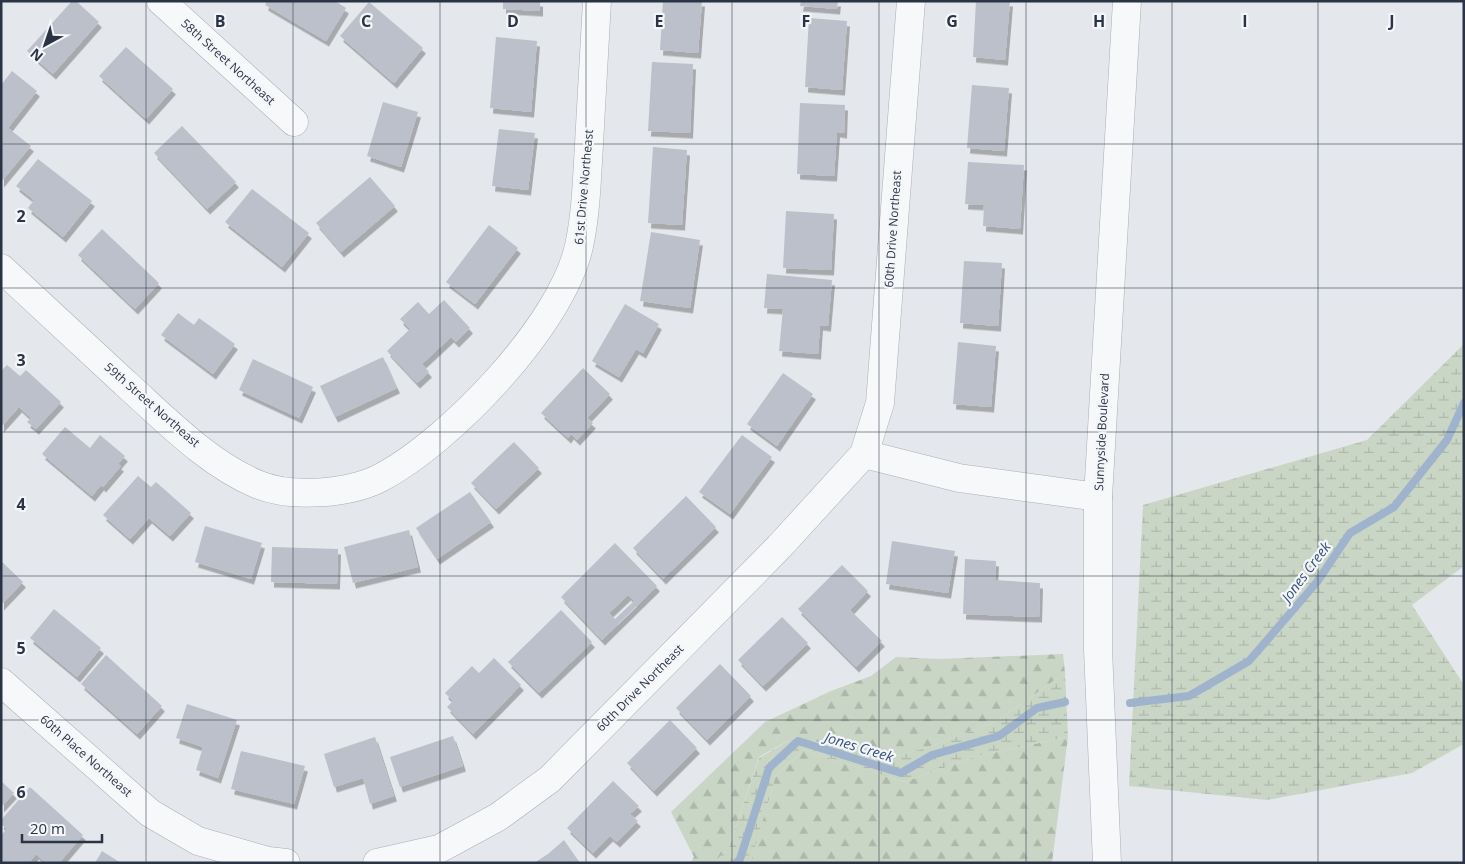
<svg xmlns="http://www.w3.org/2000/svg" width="1465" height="864" viewBox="0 0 1465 864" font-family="'Open Sans',sans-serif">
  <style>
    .forest { fill: url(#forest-firs) }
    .wetland { fill: url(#wetland-marsh) }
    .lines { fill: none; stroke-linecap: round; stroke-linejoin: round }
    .stream { stroke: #9fb4cc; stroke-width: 8 }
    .building { fill: #bbc0ca; fill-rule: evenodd; filter: url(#shadow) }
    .minor-casing { stroke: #a9aeb7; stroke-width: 29 }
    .tertiary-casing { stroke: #a9aeb7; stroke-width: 29 }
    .minor { stroke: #f7f8fa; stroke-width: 28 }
    .tertiary { stroke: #f7f8fa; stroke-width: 28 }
    .grid { fill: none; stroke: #2b3445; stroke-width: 1; stroke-opacity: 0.55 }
    .labels { text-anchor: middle; stroke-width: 4.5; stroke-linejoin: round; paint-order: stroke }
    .street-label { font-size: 12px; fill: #2b3445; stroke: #f4f6f9 }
    .water-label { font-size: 14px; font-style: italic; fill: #34527a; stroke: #f4f6f9 }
    .grid-label { font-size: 16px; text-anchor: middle; font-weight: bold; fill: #2b3445; stroke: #f4f6f9; stroke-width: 4.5; stroke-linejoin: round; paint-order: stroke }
  </style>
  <defs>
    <pattern id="forest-firs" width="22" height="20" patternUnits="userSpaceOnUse" patternTransform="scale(1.25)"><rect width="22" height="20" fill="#c9d6c5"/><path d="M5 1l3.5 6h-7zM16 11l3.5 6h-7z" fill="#adb8ab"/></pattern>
    <pattern id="wetland-marsh" width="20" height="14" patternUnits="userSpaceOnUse" patternTransform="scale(1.25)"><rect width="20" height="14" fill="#c9d6c5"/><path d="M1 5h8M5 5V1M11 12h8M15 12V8" fill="none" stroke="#adb8ab"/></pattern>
    <filter id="shadow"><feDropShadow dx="3" dy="5.5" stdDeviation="0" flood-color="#0004"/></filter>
  </defs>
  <rect width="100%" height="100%" fill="#e4e7ec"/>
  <g class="forest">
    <path d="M1063,654L1065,673L997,721L934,745L891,758L795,737L759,757L729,847L714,863H690L694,857L671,812L765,722L831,691L871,676L896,657L939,659Z"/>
    <path d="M1068,737L1052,863H750L776,775L804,750L904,782L977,756Z"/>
  </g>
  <g class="wetland">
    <path d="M1464,344V566L1412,605L1464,685V744L1412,773L1267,800L1129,786L1143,505L1367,440Z"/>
    <path d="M1065,673L1068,737L977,756L904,782L804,750L776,775L751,861L714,863L729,847L759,758L795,737L891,758L934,745L997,721Z"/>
  </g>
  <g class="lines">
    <g class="stream">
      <path d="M1130,703L1189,696L1249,661L1317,582L1350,533L1394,507L1447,440L1464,403"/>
      <path d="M736,863L740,859L769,768L798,741L901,773L932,755L999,736L1037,708L1065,702"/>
    </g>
  </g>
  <g class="building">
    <path d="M72,1H76L99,22L53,74L27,51Z"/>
    <path d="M267,1H335L346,8L326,41L265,5Z"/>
    <path d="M503,1H540V11L503,9Z"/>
    <path d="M663,1H702L698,53L660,50Z"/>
    <path d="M801,1H838L837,9L800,6Z"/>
    <path d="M976,1H1010L1005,60L973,57Z"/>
    <path d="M369,2L423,48L394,83L340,36Z"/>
    <path d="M809,18L847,21L842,90L805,87Z"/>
    <path d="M496,37L537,41L531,112L490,108Z"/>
    <path d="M126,47L173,89L146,119L99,76Z"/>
    <path d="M652,62L693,64L690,133L648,131Z"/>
    <path d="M12,71L37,91L8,128L31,146L1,182V85Z"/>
    <path d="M972,85L1009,88L1004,151L967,148Z"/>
    <path d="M383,102L418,112L401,167L367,156Z"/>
    <path d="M800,103L845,105L844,133L837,132L834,176L797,174Z"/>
    <path d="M182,126L236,182L207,209L154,153Z"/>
    <path d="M499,129L535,133L528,190L492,186Z"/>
    <path d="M653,147L687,150L682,225L648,223Z"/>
    <path d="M38,159L92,201L63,237L28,208L34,200L16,186Z"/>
    <path d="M968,162L1024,165L1020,229L983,226L984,205L965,204Z"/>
    <path d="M370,177L395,206L341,252L316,223Z"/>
    <path d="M252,189L309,233L282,267L225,222Z"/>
    <path d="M786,211L834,214L831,270L783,268Z"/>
    <path d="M489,225L518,248L475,304L446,282Z"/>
    <path d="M102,229L159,283L135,309L78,255Z"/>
    <path d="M651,232L700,240L690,308L640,301Z"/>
    <path d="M964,261L1002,263L998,326L960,323Z"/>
    <path d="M767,274L832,280L828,326L820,325L818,354L779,351L783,309L764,308Z"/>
    <path d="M444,300L470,328L456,342L451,337L422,364L429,372L417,383L387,351L410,329L400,319L418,302L429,314Z"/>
    <path d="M625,304L659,324L643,353L636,349L619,377L592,361Z"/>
    <path d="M178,313L194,325L199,318L235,344L213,374L161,335Z"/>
    <path d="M958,342L996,346L991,407L953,404Z"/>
    <path d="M383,357L397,388L335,417L320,386Z"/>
    <path d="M253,359L313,387L299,418L239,390Z"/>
    <path d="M7,365L20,376L26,370L61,402L36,429L27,422L31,418L19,407L1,427V371Z"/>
    <path d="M583,368L610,394L587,418L593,423L577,440L571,434L568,438L541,413Z"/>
    <path d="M783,373L813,394L777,446L747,424Z"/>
    <path d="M65,427L90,448L100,435L125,456L118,464L121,466L103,487L101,485L92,496L42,454Z"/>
    <path d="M742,435L772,457L730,514L699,492Z"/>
    <path d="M514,442L539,468L496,509L471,483Z"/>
    <path d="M138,476L151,487L156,482L191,513L170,536L149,518L130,539L103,515Z"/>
    <path d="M470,492L491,522L437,559L416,528Z"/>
    <path d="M686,496L716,527L663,579L633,548Z"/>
    <path d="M205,526L262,543L251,579L195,562Z"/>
    <path d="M409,530L418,567L353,583L344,547Z"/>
    <path d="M892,541L955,551L948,593L886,584Z"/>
    <path d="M615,543L657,586L602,640L561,597ZM628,595L634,601L615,619L609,613Z"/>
    <path d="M272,547L338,549L337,584L271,582Z"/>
    <path d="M965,559L996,561L995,580L1040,583L1039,617L963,614Z"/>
    <path d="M1,561L23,582L1,605Z"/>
    <path d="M842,565L868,591L850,610L882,641L856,667L798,609Z"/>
    <path d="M54,609L101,648L77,677L30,638Z"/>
    <path d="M561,610L592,642L539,693L508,662Z"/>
    <path d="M782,617L808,643L763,686L738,660Z"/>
    <path d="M106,655L162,706L137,734L81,684Z"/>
    <path d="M494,658L521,685L473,734L447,707L453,701L445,693L472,666L479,673Z"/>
    <path d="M720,664L751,696L707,740L676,708Z"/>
    <path d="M187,704L237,720L218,778L196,770L203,747L176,738Z"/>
    <path d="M670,720L697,748L654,791L627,763Z"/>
    <path d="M453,736L463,766L400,787L390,757Z"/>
    <path d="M375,737L394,796L370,804L363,778L334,787L324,754Z"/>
    <path d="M241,751L305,766L294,804L231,789Z"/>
    <path d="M1,781L14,793L1,807Z"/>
    <path d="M613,781L639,806L630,814L638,821L617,842L610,836L593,853L567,828Z"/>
    <path d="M30,787L83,835L59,863H46L36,854L29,863H1V835L7,829L1,824V820Z"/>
    <path d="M564,840L580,863H534L548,854Z"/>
    <path d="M102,851L121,863H95Z"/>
  </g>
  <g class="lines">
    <defs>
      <g id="minor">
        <path d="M161,1L294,122"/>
        <path d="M1,268C43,307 84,345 125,383C166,420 208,464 259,485C291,498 349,494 380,478C449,442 562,325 579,246C586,214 587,178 589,144C592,97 594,49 597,1"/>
        <path d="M864,454L959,478L1098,497"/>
        <path d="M1,682L150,813L198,841L268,861L286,863"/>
        <path d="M377,863L439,849L498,817L550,779L779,547L864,454L880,403L911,1"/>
      </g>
      <path id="tertiary" d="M1107,863L1098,649V497L1127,1"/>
    </defs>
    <use href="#minor" class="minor-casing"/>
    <use href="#tertiary" class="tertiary-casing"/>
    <use href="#minor" class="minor"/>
    <use href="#tertiary" class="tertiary"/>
  </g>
  <path class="grid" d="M146,1V863M293,1V863M440,1V863M586,1V863M732,1V863M879,1V863M1026,1V863M1172,1V863M1318,1V863M1,144H1464M1,288H1464M1,432H1464M1,576H1464M1,720H1464"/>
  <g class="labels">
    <g class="street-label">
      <text transform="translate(228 62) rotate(42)" y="4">58th Street Northeast</text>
      <text transform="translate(584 187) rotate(-85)" y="4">61st Drive Northeast</text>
      <text transform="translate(893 229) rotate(-86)" y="4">60th Drive Northeast</text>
      <text transform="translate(152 405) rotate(41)" y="4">59th Street Northeast</text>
      <text transform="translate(1102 432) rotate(-87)" y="4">Sunnyside Boulevard</text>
      <text transform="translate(640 688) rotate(-45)" y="4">60th Drive Northeast</text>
      <text transform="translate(86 756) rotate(41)" y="4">60th Place Northeast</text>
    </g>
    <g class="water-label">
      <text transform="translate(1306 572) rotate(-53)" y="5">Jones Creek</text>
      <text transform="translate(859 747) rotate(17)" y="5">Jones Creek</text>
    </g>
  </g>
  <g class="grid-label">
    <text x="220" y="27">B</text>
    <text x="366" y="27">C</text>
    <text x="513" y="27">D</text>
    <text x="659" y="27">E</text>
    <text x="806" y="27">F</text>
    <text x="952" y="27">G</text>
    <text x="1099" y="27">H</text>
    <text x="1245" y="27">I</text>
    <text x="1392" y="27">J</text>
    <text x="21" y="222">2</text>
    <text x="21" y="366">3</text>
    <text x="21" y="510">4</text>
    <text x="21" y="654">5</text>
    <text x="21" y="798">6</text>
  </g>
  <rect width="1465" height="864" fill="none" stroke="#2b3445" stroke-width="5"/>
  <g transform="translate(45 45) rotate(220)" stroke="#f4f6f9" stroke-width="4" paint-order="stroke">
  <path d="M0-4L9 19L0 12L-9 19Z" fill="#2b3445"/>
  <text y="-8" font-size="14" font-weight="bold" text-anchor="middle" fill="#2b3445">N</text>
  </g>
  <path d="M22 834v8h80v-8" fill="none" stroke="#2b3445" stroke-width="2.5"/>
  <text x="30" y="834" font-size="15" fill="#2b3445" stroke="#f4f6f9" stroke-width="4" paint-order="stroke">20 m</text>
</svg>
